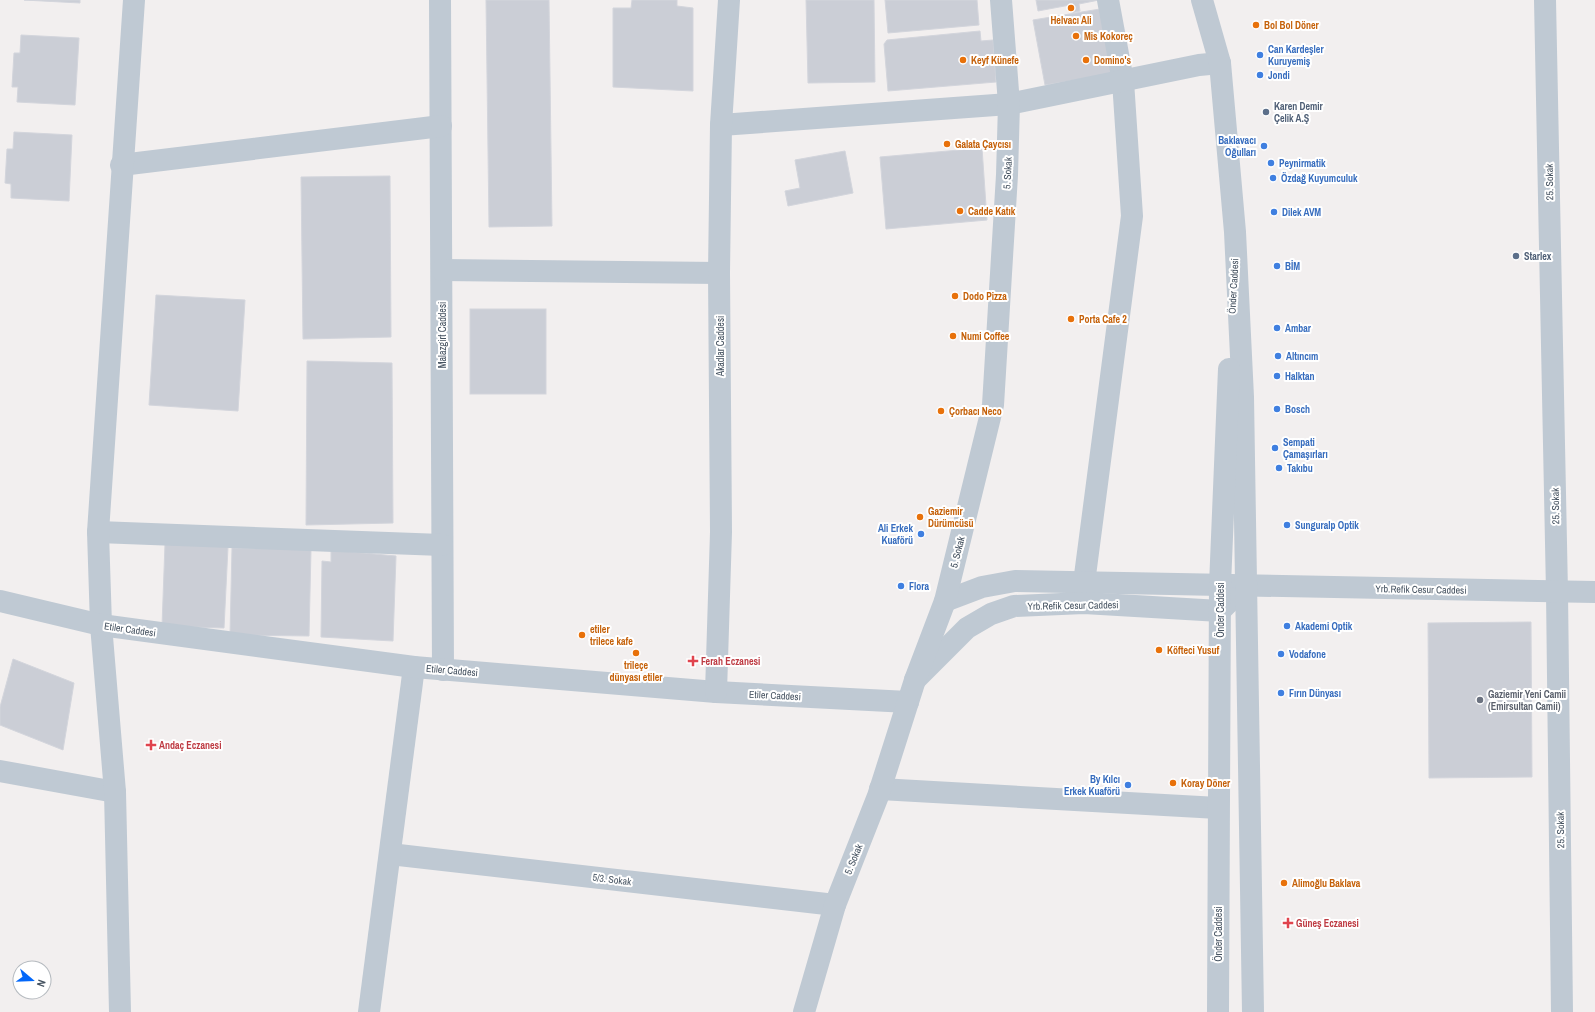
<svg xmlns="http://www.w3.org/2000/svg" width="1595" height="1012" viewBox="0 0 1595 1012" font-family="'Archivo Narrow',sans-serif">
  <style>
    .building { fill: #cbced6; stroke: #d3d5dc }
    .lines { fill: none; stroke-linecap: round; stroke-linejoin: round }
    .pedestrian { stroke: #bfc9d3; stroke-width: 22 }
    .minor { stroke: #bfc9d3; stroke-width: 22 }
    .tertiary { stroke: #bfc9d3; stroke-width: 22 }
    .food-dot { fill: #e8710a; stroke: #fff; stroke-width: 1.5 }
    .shop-dot { fill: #3f7fe0; stroke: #fff; stroke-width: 1.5 }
    .service-dot { fill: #5c6f8a; stroke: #fff; stroke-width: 1.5 }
    .health-dot { fill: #e0444e; stroke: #fff; stroke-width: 1.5 }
    .worship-dot { fill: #6b7280; stroke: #fff; stroke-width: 1.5 }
    .labels { text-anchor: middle; stroke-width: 4; stroke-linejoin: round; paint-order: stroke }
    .food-label { font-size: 10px; font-weight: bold; fill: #c56008; stroke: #fff; text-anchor: start }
    .shop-label { font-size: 10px; font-weight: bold; fill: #366cbe; stroke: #fff; text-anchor: start }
    .service-label { font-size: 10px; font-weight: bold; fill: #4e5e75; stroke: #fff; text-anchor: start }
    .street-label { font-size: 10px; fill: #455260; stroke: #fff }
    .health-label { font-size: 10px; font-weight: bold; fill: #be3a42; stroke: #fff; text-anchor: start }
    .worship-label { font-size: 10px; font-weight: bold; fill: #5b616d; stroke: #fff; text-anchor: start }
  </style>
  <rect width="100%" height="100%" fill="#f2efef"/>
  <g class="building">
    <path d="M24,0H80V3Z"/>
    <path d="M486,0H549L552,226L489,227Z"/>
    <path d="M632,0H677V6L693,8V91L613,87V8H631Z"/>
    <path d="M806,0H874L875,82L808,83Z"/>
    <path d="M885,0H977L979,25L888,33Z"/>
    <path d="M1036,0H1099L1079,4L1080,11L1071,13L1070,5L1038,11Z"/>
    <path d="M1100,9L1112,74L1045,85L1033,20Z"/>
    <path d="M980,31L981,41L993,40L996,82L888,91L884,44L887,40Z"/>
    <path d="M21,35L79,38L75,105L17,102L18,87H12L14,53H20Z"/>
    <path d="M14,132L72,135L69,201L11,198V184L5,183L7,149H13Z"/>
    <path d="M982,148L987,220L886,229L880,157Z"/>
    <path d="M845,151L853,193L788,206L785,191L800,188L795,160Z"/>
    <path d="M390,176L391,337L303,339L301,177Z"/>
    <path d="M156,295L245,300L238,411L149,405Z"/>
    <rect x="470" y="309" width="76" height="85"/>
    <path d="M307,361L392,363L393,523L306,525Z"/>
    <path d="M165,544L228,547L224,628L162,626Z"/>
    <path d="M232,548L311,549L309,636L230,635Z"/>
    <path d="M331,550L396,556L393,641L321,637L322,561L331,562Z"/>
    <path d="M1531,622L1532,777L1429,778L1428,623Z"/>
    <path d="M13,659L74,683L63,750L0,725V707Z"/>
  </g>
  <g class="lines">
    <path class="pedestrian" d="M1084,583L1132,216L1123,81L1108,0"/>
    <g class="minor">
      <path d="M440,0L443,670"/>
      <path d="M1545,0L1557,592L1562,1012"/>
      <path d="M721,125L1009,104L1199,65L1220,63"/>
      <path d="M121,165L441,126"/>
      <path d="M442,270L719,273"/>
      <path d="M98,532L442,545"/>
      <path d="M945,601L982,587L1015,581L1595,592"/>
      <path d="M915,680L967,628L991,614L1014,606L1084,603L1220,611L1233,598"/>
      <path d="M0,771L115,792"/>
      <path d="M880,789L1218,808"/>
      <path d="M390,854L835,905"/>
      <path d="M120,1012L115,792L101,625L98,532L134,0"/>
      <path d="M369,1012L414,667"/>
    </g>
    <g class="tertiary">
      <path d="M1202,0L1220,63L1235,232L1243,397L1253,1012"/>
      <path d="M0,601L101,625L414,667L716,692L908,702"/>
      <path d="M716,692L721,532L719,273L721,125L729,0"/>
      <path d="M804,1012L835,905L878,796L915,680L945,601L993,405L1007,175L1009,104L1001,0"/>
      <path d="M1218,1012L1220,585L1229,369"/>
    </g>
  </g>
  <g class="food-dot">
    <circle cx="1071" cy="8" r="4"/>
    <circle cx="1256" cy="25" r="4"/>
    <circle cx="1076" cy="36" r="4"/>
    <circle cx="963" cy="60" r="4"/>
    <circle cx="1086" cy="60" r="4"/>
    <circle cx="947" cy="144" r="4"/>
    <circle cx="960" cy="211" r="4"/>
    <circle cx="955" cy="296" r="4"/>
    <circle cx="1071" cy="319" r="4"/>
    <circle cx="953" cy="336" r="4"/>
    <circle cx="941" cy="411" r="4"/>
    <circle cx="920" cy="517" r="4"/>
    <circle cx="582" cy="635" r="4"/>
    <circle cx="1159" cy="650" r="4"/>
    <circle cx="636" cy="653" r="4"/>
    <circle cx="1173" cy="783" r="4"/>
    <circle cx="1284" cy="883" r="4"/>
  </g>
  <g class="shop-dot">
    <circle cx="1260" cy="55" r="4"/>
    <circle cx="1260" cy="75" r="4"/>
    <circle cx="1264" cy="146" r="4"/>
    <circle cx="1271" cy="163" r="4"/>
    <circle cx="1273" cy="178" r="4"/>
    <circle cx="1274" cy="212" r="4"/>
    <circle cx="1277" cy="266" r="4"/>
    <circle cx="1277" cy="328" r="4"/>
    <circle cx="1278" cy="356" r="4"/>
    <circle cx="1277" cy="376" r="4"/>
    <circle cx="1277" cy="409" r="4"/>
    <circle cx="1275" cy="448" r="4"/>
    <circle cx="1279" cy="468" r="4"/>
    <circle cx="1287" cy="525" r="4"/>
    <circle cx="921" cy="534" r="4"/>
    <circle cx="901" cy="586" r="4"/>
    <circle cx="1287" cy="626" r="4"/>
    <circle cx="1281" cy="654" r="4"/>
    <circle cx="1281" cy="693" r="4"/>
    <circle cx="1128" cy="785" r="4"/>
  </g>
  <g class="service-dot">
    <circle cx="1266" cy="112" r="4"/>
    <circle cx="1516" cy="256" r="4"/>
  </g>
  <g class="health-dot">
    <path d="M691 655h4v4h4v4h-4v4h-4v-4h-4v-4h4z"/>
    <path d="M149 739h4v4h4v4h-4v4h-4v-4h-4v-4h4z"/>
    <path d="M1286 917h4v4h4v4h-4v4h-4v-4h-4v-4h4z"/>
  </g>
  <circle class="worship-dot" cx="1480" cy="700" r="4"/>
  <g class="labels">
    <g class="food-label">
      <text x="1071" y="24" text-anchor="middle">Helvacı Ali</text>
      <text x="1264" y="29">Bol Bol Döner</text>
      <text x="1084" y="40">Mis Kokoreç</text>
      <text x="971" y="64">Keyf Künefe</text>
      <text x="1094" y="64">Domino's</text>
      <text x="955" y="148">Galata Çaycısı</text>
      <text x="968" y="215">Cadde Katık</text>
      <text x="963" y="300">Dodo Pizza</text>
      <text x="1079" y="323">Porta Cafe 2</text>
      <text x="961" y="340">Numi Coffee</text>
      <text x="949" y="415">Çorbacı Neco</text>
      <text x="928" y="515">Gaziemir<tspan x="928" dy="12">Dürümcüsü</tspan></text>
      <text x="590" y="633">etiler<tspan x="590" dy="12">trilece kafe</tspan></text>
      <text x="1167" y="654">Köfteci Yusuf</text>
      <text x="636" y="669" text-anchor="middle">trileçe<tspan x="636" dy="12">dünyası etiler</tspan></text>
      <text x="1181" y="787">Koray Döner</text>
      <text x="1292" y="887">Alimoğlu Baklava</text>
    </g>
    <g class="shop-label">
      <text x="1268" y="53">Can Kardeşler<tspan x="1268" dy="12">Kuruyemiş</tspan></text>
      <text x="1268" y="79">Jondi</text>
      <text x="1256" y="144" text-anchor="end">Baklavacı<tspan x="1256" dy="12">Oğulları</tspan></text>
      <text x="1279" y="167">Peynirmatik</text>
      <text x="1281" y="182">Özdağ Kuyumculuk</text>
      <text x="1282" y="216">Dilek AVM</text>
      <text x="1285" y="270">BİM</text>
      <text x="1285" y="332">Ambar</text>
      <text x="1286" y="360">Altıncım</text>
      <text x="1285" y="380">Halktan</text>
      <text x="1285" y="413">Bosch</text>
      <text x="1283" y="446">Sempati<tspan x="1283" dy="12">Çamaşırları</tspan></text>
      <text x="1287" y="472">Takıbu</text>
      <text x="1295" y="529">Sunguralp Optik</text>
      <text x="913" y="532" text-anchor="end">Ali Erkek<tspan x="913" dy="12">Kuaförü</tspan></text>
      <text x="909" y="590">Flora</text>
      <text x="1295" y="630">Akademi Optik</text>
      <text x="1289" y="658">Vodafone</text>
      <text x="1289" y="697">Fırın Dünyası</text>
      <text x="1120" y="783" text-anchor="end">By Kılcı<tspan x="1120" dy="12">Erkek Kuaförü</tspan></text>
    </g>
    <g class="service-label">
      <text x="1274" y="110">Karen Demir<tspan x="1274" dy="12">Çelik A.Ş</tspan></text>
      <text x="1524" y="260">Starlex</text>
    </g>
    <g class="street-label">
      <text transform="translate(1007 173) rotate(-87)" y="4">5. Sokak</text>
      <text transform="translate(1549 182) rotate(-91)" y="4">25. Sokak</text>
      <text transform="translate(1233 286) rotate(-87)" y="4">Önder Caddesi</text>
      <text transform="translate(442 335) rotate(-90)" y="4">Malazgirt Caddesi</text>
      <text transform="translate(720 346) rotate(-90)" y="4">Akadlar Caddesi</text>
      <text transform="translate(1555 506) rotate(-91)" y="4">25. Sokak</text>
      <text transform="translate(957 552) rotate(-76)" y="4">5. Sokak</text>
      <text transform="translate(1421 589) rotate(1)" y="4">Yrb.Refik Cesur Caddesi</text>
      <text transform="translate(1073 605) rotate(-1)" y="4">Yrb.Refik Cesur Caddesi</text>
      <text transform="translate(1220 610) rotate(-90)" y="4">Önder Caddesi</text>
      <text transform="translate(130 629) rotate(8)" y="4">Etiler Caddesi</text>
      <text transform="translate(452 670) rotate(5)" y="4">Etiler Caddesi</text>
      <text transform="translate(775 695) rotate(3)" y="4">Etiler Caddesi</text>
      <text transform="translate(1560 830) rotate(-91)" y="4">25. Sokak</text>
      <text transform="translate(853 859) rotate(-68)" y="4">5. Sokak</text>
      <text transform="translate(612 879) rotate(7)" y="4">5/3. Sokak</text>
      <text transform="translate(1218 934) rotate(-90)" y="4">Önder Caddesi</text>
    </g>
    <g class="health-label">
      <text x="701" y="665">Ferah Eczanesi</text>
      <text x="159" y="749">Andaç Eczanesi</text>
      <text x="1296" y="927">Güneş Eczanesi</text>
    </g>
    <g class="worship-label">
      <text x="1488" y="698">Gaziemir Yeni Camii<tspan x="1488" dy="12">(Emirsultan Camii)</tspan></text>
    </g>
  </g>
  <g transform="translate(32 980) rotate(109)"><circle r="19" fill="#ffffff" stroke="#b5babf"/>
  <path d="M0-3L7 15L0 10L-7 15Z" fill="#0367f9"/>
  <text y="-6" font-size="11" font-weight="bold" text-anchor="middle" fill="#455260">N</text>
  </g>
</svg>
